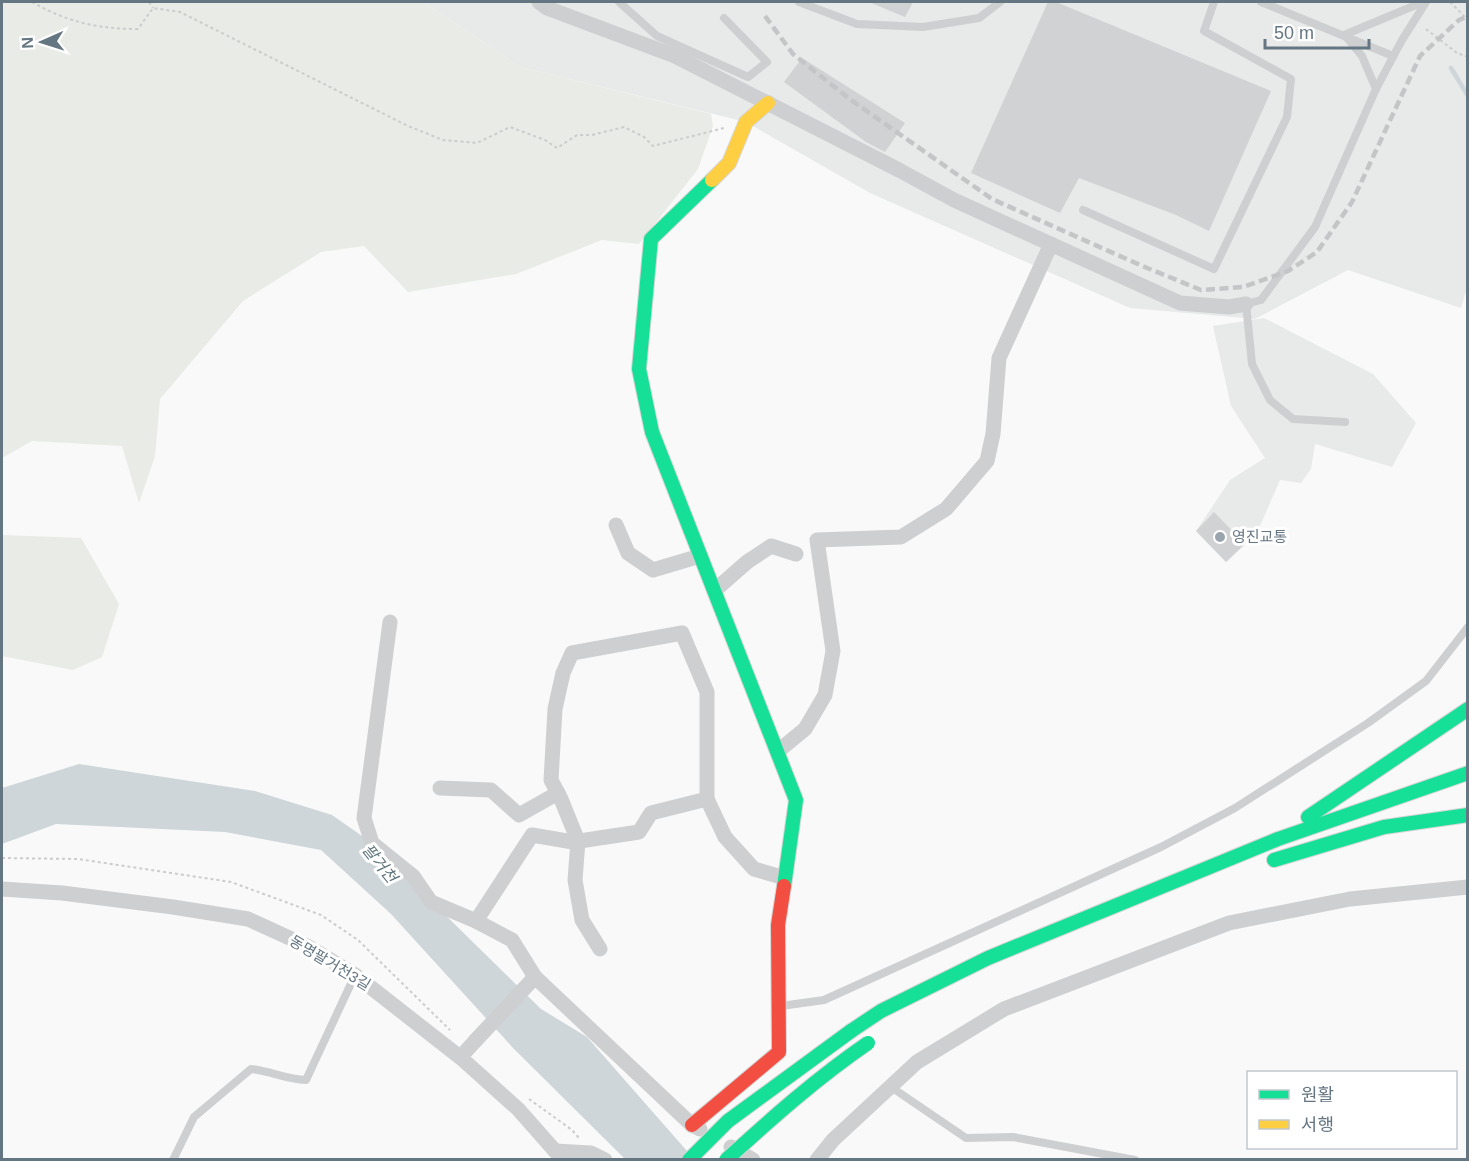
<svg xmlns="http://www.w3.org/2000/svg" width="1469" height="1161" viewBox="0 0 1469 1161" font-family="Helvetica,'Noto Sans KR',sans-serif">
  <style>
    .built { fill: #e8e9e9 }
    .green { fill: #e8ebe6 }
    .water { fill: #ced6d9 }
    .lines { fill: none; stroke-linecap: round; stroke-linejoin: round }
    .stream { stroke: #ced6d9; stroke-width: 4.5 }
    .building { fill: #d0d2d3 }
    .fast-casing { stroke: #d5d6d7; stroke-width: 16 }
    .slow-casing { stroke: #d5d6d7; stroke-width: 16 }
    .jam-casing { stroke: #d5d6d7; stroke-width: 16 }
    .path { stroke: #cbcccd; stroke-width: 2; stroke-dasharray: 3 3; stroke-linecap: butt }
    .lane { stroke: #cecfd0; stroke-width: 8 }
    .street { stroke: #cecfd0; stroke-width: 15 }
    .fast { stroke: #16e098; stroke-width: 14 }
    .slow { stroke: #ffcf43; stroke-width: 14 }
    .jam { stroke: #f24e42; stroke-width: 14 }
    .rail { stroke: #c3c5c6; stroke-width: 4.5; stroke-dasharray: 9 4.5; stroke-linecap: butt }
    .fast-bridge-casing { stroke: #d5d6d6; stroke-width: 16; stroke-linecap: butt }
    .street-bridge { stroke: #cecfd0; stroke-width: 15 }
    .fast-bridge { stroke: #16e098; stroke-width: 14 }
    .poi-dot { fill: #99a4ac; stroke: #fff; stroke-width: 2 }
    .labels { text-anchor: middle; stroke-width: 6; stroke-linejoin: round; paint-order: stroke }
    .poi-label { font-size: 15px; fill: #657683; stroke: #fff; text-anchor: start }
    .street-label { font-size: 15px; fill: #657683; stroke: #fff }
    .water-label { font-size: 16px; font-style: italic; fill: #60757c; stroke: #fff }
  </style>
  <rect width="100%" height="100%" fill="#f9f9f9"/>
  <g class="built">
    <path d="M424,2H1467V288L1461,308L1348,270L1255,319L1130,308L870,193L746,122L520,67Z"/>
    <path d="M1264,318L1373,374L1416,423L1392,467L1315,444L1311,469L1301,483L1280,480L1257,533L1226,562L1196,531L1230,480L1265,458L1231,406L1213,326Z"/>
  </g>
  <g class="green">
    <path d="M2,2H424L520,67L711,114L713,126L698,169L639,244L602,240L516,274L408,292L364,246L321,252L243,301L160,399L155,456L139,503L122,446L32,441L2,458Z"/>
    <path d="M2,535L81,538L119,604L102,657L73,670L2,656Z"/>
  </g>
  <path class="water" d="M79,764L255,791L332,815L372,843L541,1009L587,1037L694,1159H625L514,1049L391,914L321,850L225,832L56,824L2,844V788Z"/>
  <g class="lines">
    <path class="stream" d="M1451,68L1468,96"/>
  </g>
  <g class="building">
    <path d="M869,2H913L905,17Z"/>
    <path d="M1048,2H1056L1271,91L1209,231L1176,215L1079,178L1060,213L971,173Z"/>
    <path d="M802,58L905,123L885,152L866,142L784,82Z"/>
    <path d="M1214,512L1245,544L1226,562L1196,531Z"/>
  </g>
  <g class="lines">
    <defs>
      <g id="fast">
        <path d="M712,180L651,239L639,369L652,432L796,800L784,886"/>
        <path d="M1308,817L1468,709"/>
        <path d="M1274,860L1384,827L1468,815"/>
        <path d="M851,1031L881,1011L988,958L1278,839L1468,773"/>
      </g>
      <path id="slow" d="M712,180L729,163L746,122L768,103"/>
      <path id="jam" d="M692,1125L779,1052L778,925L784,886"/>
    </defs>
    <use href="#fast" class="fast-casing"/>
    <use href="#slow" class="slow-casing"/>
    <use href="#jam" class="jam-casing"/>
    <g class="path">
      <path d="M32,2C67,22 98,29 138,29L153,8L180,12L408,126L443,140L477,143L510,127L545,140L557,148L577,135H592L624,127L644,137L653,146L724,128"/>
      <path d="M149,2L153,8"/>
      <path d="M1450,2L1468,20"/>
      <path d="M1426,29L1457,53L1468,57"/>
      <path d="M2,858L78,859L231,882L321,915L358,940L450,1030"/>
      <path d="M529,1099L572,1130L579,1138"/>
    </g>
    <g class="lane">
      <path d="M619,2L657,36L748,77L767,62L724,18"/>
      <path d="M799,2L857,24L923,27L979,18L1000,2"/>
      <path d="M1261,2L1393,56"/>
      <path d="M1344,35L1423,2"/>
      <path d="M1347,38L1362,56L1376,89"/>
      <path d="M1083,210L1214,269L1287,117L1291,79L1204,31L1214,2"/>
      <path d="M1345,422L1293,419L1270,400L1252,364L1246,304L1261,300L1315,227L1376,89L1402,40L1426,2"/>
      <path d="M781,1006L824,1000L1161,847L1235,808L1368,723L1426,681L1468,627"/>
      <path d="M891,1087L966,1138L1013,1137L1135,1160"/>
      <path d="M173,1160L194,1117L251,1069C270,1071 286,1079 306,1080L355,975"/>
    </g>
    <g class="street">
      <path d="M539,2L547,8L675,56L899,170L954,200L1180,303L1229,307L1246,304"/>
      <path d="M616,525L628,553L653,570L700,556"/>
      <path d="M714,591L747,562L771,546L796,554"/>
      <path d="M390,622L364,818L372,843L413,876L431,902L476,921L512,940L535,977"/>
      <path d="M777,752L805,729L825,695L833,651L817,540L901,537L946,509L987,461L993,434L999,358L1051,244"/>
      <path d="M440,788L491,790L519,815L558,793"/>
      <path d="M2,889L62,893L173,907L248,919L307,946L355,975L461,1058L518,1109L563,1160"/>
      <path d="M476,921L532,835L573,842L639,832L651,813L707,799L725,837L754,869L785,878"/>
      <path d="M600,949L582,920L575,880L578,841L561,799L551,780L555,709L563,673L572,653L682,633L707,692V799"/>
      <path d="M476,1040L535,977L692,1125L700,1129"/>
      <path d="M731,1147L753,1160"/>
      <path d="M555,1151L591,1153L605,1160"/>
      <path d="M817,1160L833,1140L917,1062L1004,1009L1229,923L1350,899L1468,887"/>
    </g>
    <use href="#fast" class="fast"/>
    <use href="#slow" class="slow"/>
    <use href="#jam" class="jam"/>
    <path class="rail" d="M765,16L793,54L851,100L992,199L1140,265L1201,290L1243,287L1288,271L1317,252L1352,202L1420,56L1459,20L1468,16"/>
    <defs>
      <g id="fast-bridge">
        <path d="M689,1160L728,1121L851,1031"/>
        <path d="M726,1160C772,1118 817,1078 868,1043"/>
      </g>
    </defs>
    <use href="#fast-bridge" class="fast-bridge-casing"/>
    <path class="street-bridge" d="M466,1051L476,1040"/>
    <use href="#fast-bridge" class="fast-bridge"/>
  </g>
  <circle class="poi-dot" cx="1220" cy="537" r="6"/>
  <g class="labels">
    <g class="poi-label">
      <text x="1232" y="542">영진교통</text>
    </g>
    <g class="street-label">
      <text transform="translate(330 963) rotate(31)" y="5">동명팔거천3길</text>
    </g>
    <g class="water-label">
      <text transform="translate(380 863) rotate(51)" y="6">팔거천</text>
    </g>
  </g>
  <rect width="1469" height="1161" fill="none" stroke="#657683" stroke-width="6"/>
  <rect x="1247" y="1071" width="210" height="78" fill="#ffffff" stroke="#c1c8cd" stroke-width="1.5"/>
  <rect x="1259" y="1090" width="30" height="9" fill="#16e098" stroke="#c1c8cd" stroke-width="1.5"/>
  <text x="1301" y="1101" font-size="18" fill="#657683">원활</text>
  <rect x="1259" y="1120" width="30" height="9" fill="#ffcf43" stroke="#c1c8cd" stroke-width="1.5"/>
  <text x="1301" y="1131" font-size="18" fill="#657683">서행</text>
  <g transform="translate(42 42) rotate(267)" stroke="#ffffff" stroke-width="4.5" paint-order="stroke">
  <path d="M0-4.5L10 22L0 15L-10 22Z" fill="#657683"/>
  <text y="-9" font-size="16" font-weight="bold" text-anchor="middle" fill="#657683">N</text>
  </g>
  <path d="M1265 39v9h104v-9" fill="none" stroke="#657683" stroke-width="3"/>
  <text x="1274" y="39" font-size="18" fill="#657683" stroke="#ffffff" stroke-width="4.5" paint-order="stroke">50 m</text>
</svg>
